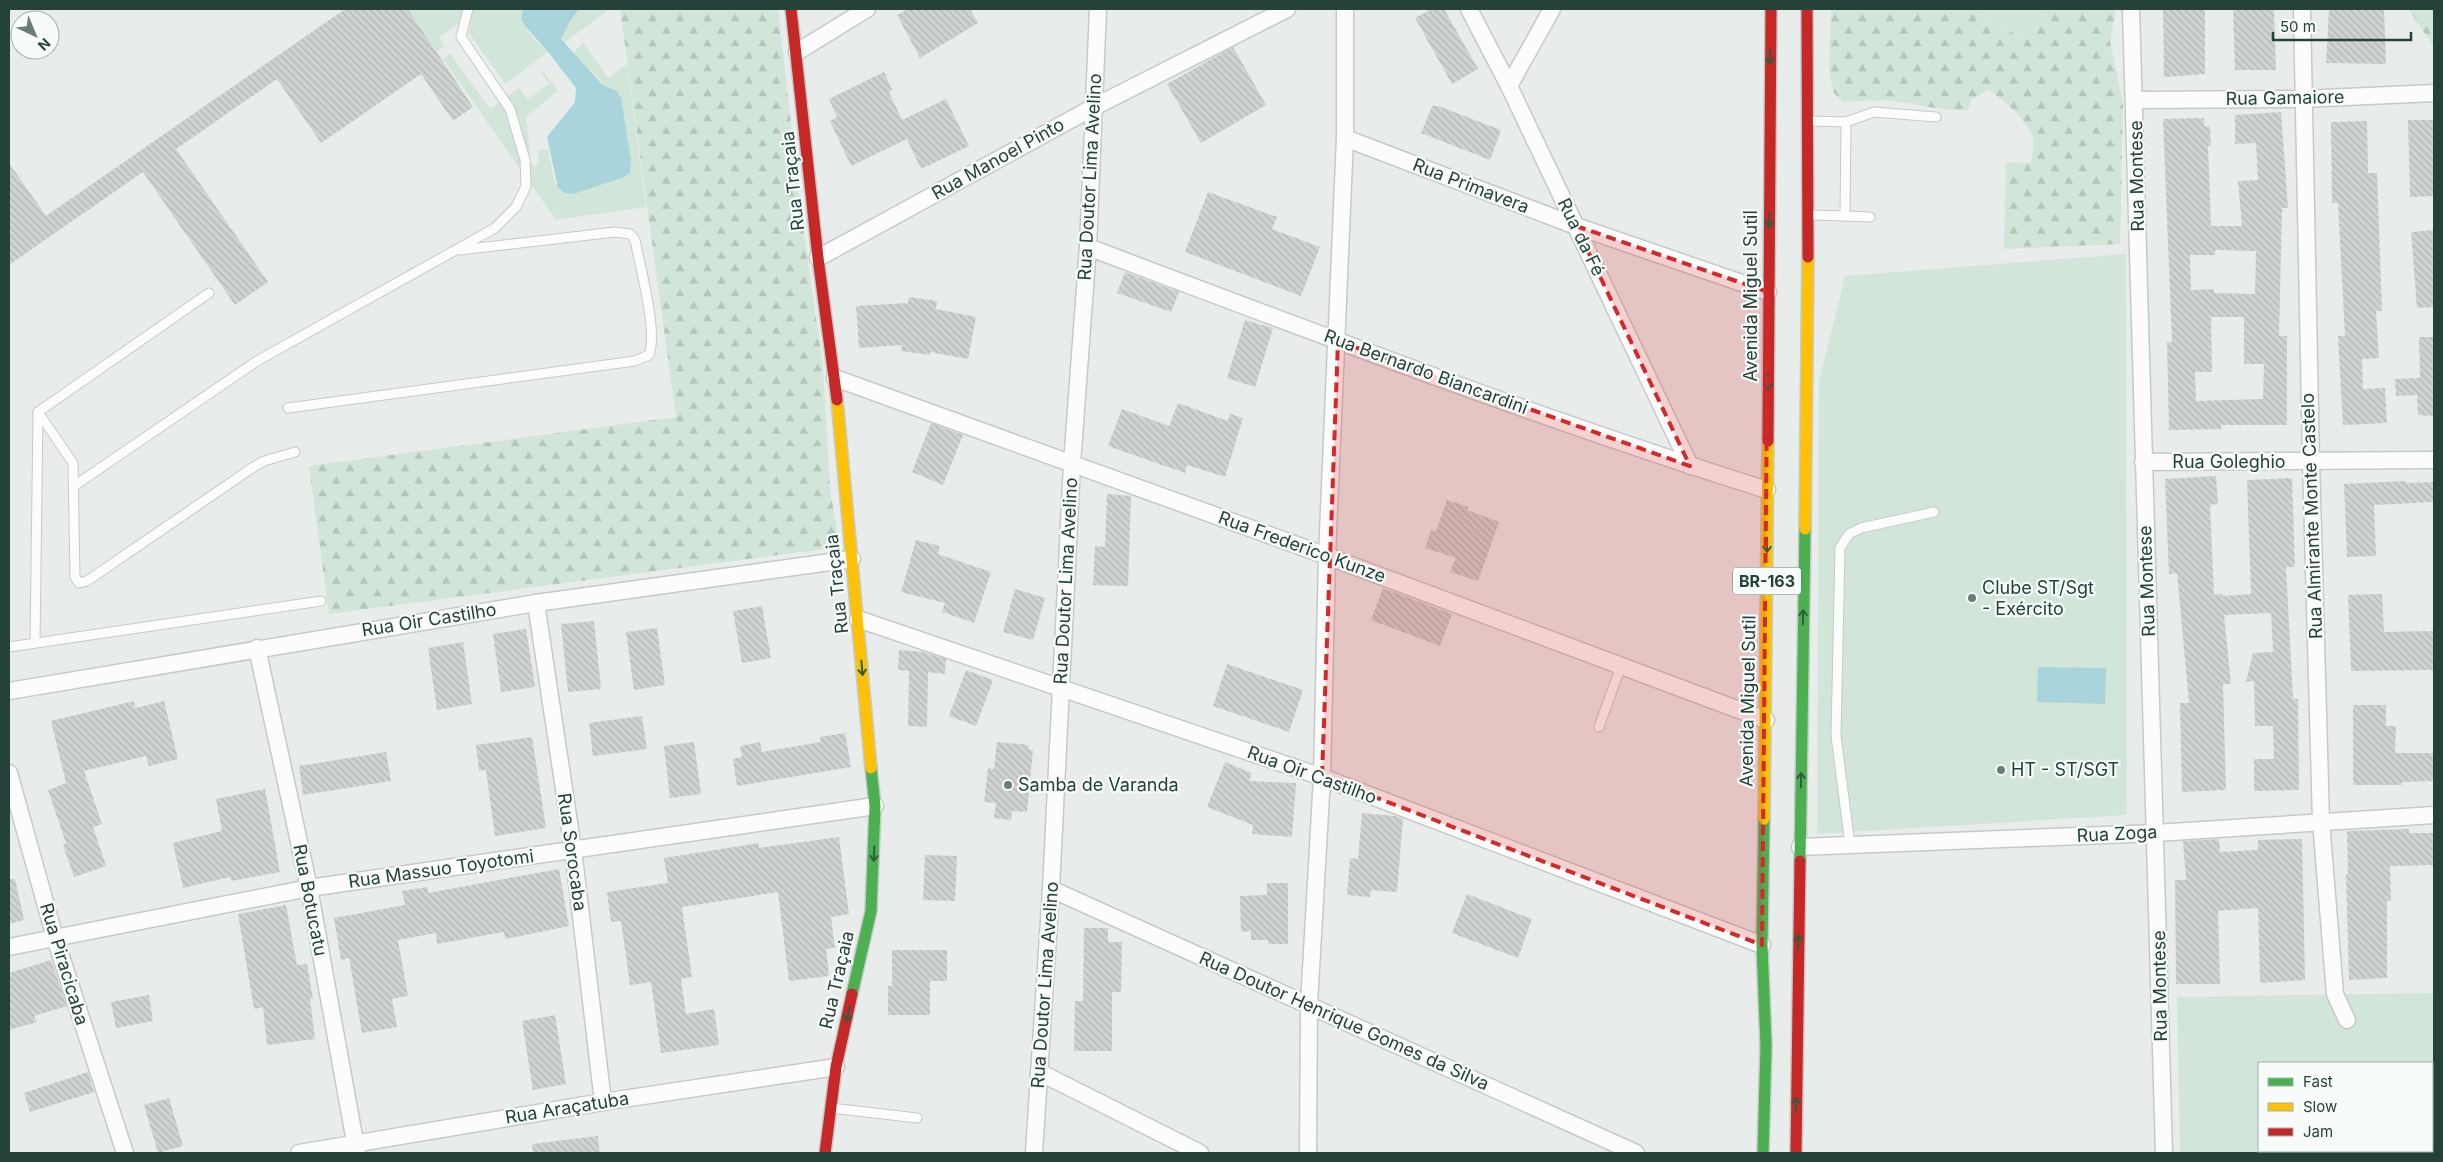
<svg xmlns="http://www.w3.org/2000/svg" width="2443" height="1162" viewBox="0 0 2443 1162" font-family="Inter,sans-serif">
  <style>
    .green { fill: #d1e6d8; fill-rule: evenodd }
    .forest { fill: url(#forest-firs) }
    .water { fill: #a9d4db }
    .building { fill: url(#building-back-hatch); fill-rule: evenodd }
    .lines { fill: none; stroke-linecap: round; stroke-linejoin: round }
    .lane-casing { stroke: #c5cac8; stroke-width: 11 }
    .street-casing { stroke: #c5cac8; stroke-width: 19 }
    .fast-casing { stroke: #c3cbc8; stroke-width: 14 }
    .slow-casing { stroke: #c3cbc8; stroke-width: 14 }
    .jam-casing { stroke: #c3cbc8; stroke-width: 14 }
    .lane { stroke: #fcfcfc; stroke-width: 9 }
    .street { stroke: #fcfcfc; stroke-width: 16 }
    .fast { stroke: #4caf50; stroke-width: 11 }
    .slow { stroke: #ffc107; stroke-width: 11 }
    .jam { stroke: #c62828; stroke-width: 11 }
    .oneway { stroke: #2e5d40 }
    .marked { fill: #d62828; fill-opacity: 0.2; stroke: #d62828; stroke-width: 4; stroke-dasharray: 10 6; stroke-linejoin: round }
    .poi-dot { fill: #697e78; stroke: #f7fbf9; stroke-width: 2 }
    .labels { text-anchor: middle; stroke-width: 4.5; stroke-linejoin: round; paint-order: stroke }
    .shield { fill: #f7fbf9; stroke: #637a73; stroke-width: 1 }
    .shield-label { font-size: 16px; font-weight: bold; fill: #24423a }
    .street-label { font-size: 18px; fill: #24423a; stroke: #f7fbf9 }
    .poi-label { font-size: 18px; fill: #24423a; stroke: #f7fbf9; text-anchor: start }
  </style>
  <defs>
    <pattern id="forest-firs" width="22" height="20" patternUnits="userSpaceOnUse" patternTransform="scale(1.25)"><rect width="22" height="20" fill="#d1e6d8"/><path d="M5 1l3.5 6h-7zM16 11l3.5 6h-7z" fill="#b3c6ba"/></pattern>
    <pattern id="building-back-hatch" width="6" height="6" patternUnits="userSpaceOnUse" patternTransform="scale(1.25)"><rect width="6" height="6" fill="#cfd4d2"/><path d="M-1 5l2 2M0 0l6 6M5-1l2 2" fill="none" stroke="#b2b7b5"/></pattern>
  </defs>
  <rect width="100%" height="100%" fill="#e8edeb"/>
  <g class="green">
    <path d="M408,9H463L461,22L439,37L445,46L437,51Z"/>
    <path d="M473,9H523C516,25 538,42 548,52L505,84L469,33Z"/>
    <path d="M579,9H607V11L564,43L561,36Z"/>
    <path d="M1935,9H2042L2035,36L2021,39L1987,14Z"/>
    <path d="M583,42L608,78L627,64L646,207L556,220L443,59L450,53L490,109L519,88L528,99L549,84L541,72L543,71L558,91L526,117L531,163L535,167L539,163L538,150L548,149L555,183L574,194L624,177L630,173L631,167L622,103L574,53Z"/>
    <path d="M2126,254L2127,815L1817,834L1819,381L1845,276Z"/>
    <path d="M2434,993V1153H2180L2177,997ZM2259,1063H2432V1151H2259Z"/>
  </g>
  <g class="forest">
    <path d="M620,9H778L802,220L823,366L830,490L840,547L329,614L309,466L676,417Z"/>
    <path d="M1831,9H1935L1987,14L2021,39L2035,36L2042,9H2116L2110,41L2123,103L2120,244L2004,249L2006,162L2031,163C2032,156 2035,142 2032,135C2026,120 2002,98 1988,90L1971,100L1968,110C1942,112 1920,104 1894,101C1878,99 1860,101 1843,102L1833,92L1829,68Z"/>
    <path d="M2408,9H2434V47Z"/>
  </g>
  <g class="water">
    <path d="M523,9H579L569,23L561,39L602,84L616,91L621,97L631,161L630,173L624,177L574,194L565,193L558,188L547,137L575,102L576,88L548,52L525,26L521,19Z"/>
    <path d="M2038,667L2106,668L2105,704L2037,702Z"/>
  </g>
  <g class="building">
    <path d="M345,9H408L473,107L453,121L421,74L321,143L277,79L176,149L268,282L235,305L143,172L9,265V163L46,216Z"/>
    <path d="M908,9H970L978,23L920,58L897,15Z"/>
    <path d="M1431,9H1444L1478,69L1452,84L1415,18Z"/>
    <path d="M2163,9H2205V74L2164,77Z"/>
    <path d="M2233,9H2274L2276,70H2235Z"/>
    <path d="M2329,9H2384L2386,64L2326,63Z"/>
    <path d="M1233,47L1266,105L1201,143L1167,84Z"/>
    <path d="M884,72L892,90L889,92L902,120L946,99L969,146L921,169L907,139L851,166L830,121L837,117L829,99Z"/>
    <path d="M1432,106H1438L1501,130L1490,160L1421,133Z"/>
    <path d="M2281,112L2288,208H2282L2279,336H2287V425H2221V429L2169,430L2167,342H2172L2163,119L2204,118V126L2210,127L2211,146H2208L2211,226H2242L2238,181L2258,180L2256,143L2235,144V115ZM2215,250L2256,251L2255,294L2214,293V289L2191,290L2190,255H2215ZM2211,317H2244V364H2264L2263,399L2196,401L2195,372H2212Z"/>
    <path d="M2408,120H2434V196L2410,197Z"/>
    <path d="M2367,121L2368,173H2377L2382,311H2376L2379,358L2362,359L2363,389L2385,388L2387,423L2343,425L2338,336H2345L2338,203H2332L2331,122Z"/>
    <path d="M1208,192L1277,217L1272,229L1320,247L1301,296L1185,252Z"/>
    <path d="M2434,230V307L2417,308L2411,232Z"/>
    <path d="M1125,272L1179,292L1171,312L1117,293Z"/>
    <path d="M909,297L937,301L936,309L976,317L968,359L930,352V355L901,351L902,345L859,348L856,306L908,303Z"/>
    <path d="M1245,320L1273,328L1255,387L1227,378Z"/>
    <path d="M2419,337H2434V416L2418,415L2417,395L2396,396L2395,379L2420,378Z"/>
    <path d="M1178,403L1228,421L1230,414L1243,418L1225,477L1187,465L1185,473L1108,446L1122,409L1169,426Z"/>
    <path d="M931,423L963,435L943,485L912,472Z"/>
    <path d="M2216,476L2218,504L2210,505L2214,595L2222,594L2223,596L2251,594L2247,480L2292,478L2295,567H2286L2293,699H2298L2299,790L2254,791V759H2274L2273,726H2255L2254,681L2246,682L2253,653L2273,652L2271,613L2224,615L2231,684H2223L2226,790L2182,792L2180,703H2189L2177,573L2169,574L2165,479Z"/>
    <path d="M2406,481V483L2434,482V502L2374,505L2376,556L2347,557L2344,484Z"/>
    <path d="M1107,494L1131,496L1128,586L1093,585L1095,546L1105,547Z"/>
    <path d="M1447,500L1469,507L1467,510L1499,522L1478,581L1450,572L1456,558L1425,548L1431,530L1436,531Z"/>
    <path d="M916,540L940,546L938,554L991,572L974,623L942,612L945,603L901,592Z"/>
    <path d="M1383,588L1452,614L1440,646L1371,620Z"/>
    <path d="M1015,589L1045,598L1033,640L1003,632Z"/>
    <path d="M2382,594L2384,632L2434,631V670L2351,671L2348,595Z"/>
    <path d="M762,606L771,658L742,663L733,611Z"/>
    <path d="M594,621L601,689L568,692L561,624Z"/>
    <path d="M657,628L665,685L634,690L626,632Z"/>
    <path d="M526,629L535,687L501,692L493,634Z"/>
    <path d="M463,642L472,704L437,710L428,648Z"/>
    <path d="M899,650L923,652L946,659L945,674L928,672L927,727L908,726L909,671L898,670Z"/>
    <path d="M1227,664L1303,690L1289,732L1213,706Z"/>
    <path d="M966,670L993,680L976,726L949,716Z"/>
    <path d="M134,701L135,708L164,701L178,759L149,766L146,756L84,771L102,824L93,827L106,866L74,877L63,845L66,843L48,790L66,783L51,721Z"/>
    <path d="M2353,705H2386V726H2396L2395,753H2434V781L2402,782V785H2353Z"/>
    <path d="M642,716L647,749L593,756L589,723Z"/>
    <path d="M845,733L851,767L737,786L733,759L742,757L740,746L760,742L762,752L821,742L820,737Z"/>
    <path d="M532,737L546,828L495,836L486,770L479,771L476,745Z"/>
    <path d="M694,742L701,794L670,798L664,746Z"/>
    <path d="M997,742L1029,745L1028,749L1033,750L1027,812L1012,811L1011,820L994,818L996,803L984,802L988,768L994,769Z"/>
    <path d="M386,752L391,781L303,795L299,766Z"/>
    <path d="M1225,762L1252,773L1249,781L1296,783L1292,837L1252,834L1253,825L1207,807Z"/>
    <path d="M265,789L280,872L231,881L230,877L183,888L173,843L222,831L216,799Z"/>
    <path d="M1362,813L1395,816L1403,819L1397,892L1371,890L1370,897L1347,895L1350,858L1358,859Z"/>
    <path d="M2409,829V833H2434V865L2390,866L2391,901H2387V978L2349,980L2346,874H2348L2347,831Z"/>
    <path d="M839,837L849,914L831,917L835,948L826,949L829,976L789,981L778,892L682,907L692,977L681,979L686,1014L714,1009L719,1045L661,1053L651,982L630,985L621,921L611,922L607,892L668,883L664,858L759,843V848Z"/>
    <path d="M2219,839L2220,852L2258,850V840L2302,839L2305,980L2260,983L2258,908L2218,911L2220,984H2176L2175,880H2186L2183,841Z"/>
    <path d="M925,855L957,856L955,901L923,900Z"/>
    <path d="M559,869L569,926L505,939L504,932L437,944L436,933L398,940L408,996L392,999L397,1027L362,1033L349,958L341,960L334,918L405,905L402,891L428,887V893Z"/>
    <path d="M9,879H15L24,920L9,924Z"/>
    <path d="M1267,883H1288V944H1268V940H1251V931L1241,932L1240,896L1267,895Z"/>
    <path d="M1467,894L1532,919L1518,958L1452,933Z"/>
    <path d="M286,905L297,965L307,964L313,999H310L315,1039L267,1045L263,1007L254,1009L238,914Z"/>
    <path d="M1084,928H1108V942H1122L1121,992H1112V1051H1074L1075,1001H1083Z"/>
    <path d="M892,950H947V981H930V1015H888V986H892Z"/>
    <path d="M51,960L67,1006L34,1016L37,1022L9,1030V973Z"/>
    <path d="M149,995L153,1021L116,1028L111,1002Z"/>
    <path d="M555,1015L566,1084L533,1090L522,1021Z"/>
    <path d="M88,1072L94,1092L30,1112L24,1093Z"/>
    <path d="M169,1098L183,1146L158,1153L144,1105Z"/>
    <path d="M598,1136L600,1153H533L532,1144Z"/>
  </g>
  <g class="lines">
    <defs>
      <g id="lane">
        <path d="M1811,121L1846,122L1874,112L1936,117"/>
        <path d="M1812,215L1845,216L1846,122"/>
        <path d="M1845,216L1870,217"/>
        <path d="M209,293L38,412L73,463L75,577L79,583L87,581L255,466L264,461L295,452"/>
        <path d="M288,408L635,361L649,355C658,331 640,267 635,240L630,234L615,232L460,250"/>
        <path d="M74,486L257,361L495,228L516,207L526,186L525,160L510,109L461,37L468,9"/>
        <path d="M35,643L38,412"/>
        <path d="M9,647L321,601"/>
        <path d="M1599,727L1621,666"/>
        <path d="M1850,845L1836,736L1840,548L1849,534L1861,528L1934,512"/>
        <path d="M831,1108L917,1118"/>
      </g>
      <g id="street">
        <path d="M1469,9L1509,86L1690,466"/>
        <path d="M2131,9L2164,1153"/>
        <path d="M2302,9L2311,461L2321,821L2335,994L2347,1020"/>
        <path d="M797,52L867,9"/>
        <path d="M1509,86L1552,9"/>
        <path d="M2135,100L2302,99L2434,93"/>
        <path d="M1345,138L1576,226L1768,292"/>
        <path d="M1088,247C1313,332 1538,418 1767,490"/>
        <path d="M818,258L1092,108L1287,9"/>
        <path d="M835,378L1327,556L1766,720"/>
        <path d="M2143,462L2434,460"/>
        <path d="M536,603L573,849L603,1102"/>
        <path d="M858,619L1322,777L1762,945"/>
        <path d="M257,648L309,888L357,1153"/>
        <path d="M9,691L536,603L852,559"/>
        <path d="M9,773L55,938L125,1153"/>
        <path d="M1800,847L2156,833L2434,815"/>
        <path d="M1051,889L1636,1153"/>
        <path d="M9,947L309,888L875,806"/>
        <path d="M1039,1072L1200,1153"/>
        <path d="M299,1153L603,1102L836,1067"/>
        <path d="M1034,1153L1051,889L1072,464L1088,247L1098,9"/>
        <path d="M1308,1153L1309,1004L1322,777L1327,556L1345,138V9"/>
      </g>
      <g id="fast">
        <path d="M1800,861L1805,529"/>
        <path d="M852,994L871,911L875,806L871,768"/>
        <path d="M1763,1153L1766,1046L1762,945L1764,819"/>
      </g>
      <g id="slow">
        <path d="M837,400L871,768"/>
        <path d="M1805,529L1808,257"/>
        <path d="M1764,819L1768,441"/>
      </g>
      <g id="jam">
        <path d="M791,9L818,258L837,400"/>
        <path d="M1807,9L1808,257"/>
        <path d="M1768,441L1771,9"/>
        <path d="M825,1153L836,1067L852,994"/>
        <path d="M1796,1153L1800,861"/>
      </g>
    </defs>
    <use href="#lane" class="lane-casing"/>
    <use href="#street" class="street-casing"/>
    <use href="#fast" class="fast-casing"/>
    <use href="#slow" class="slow-casing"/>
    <use href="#jam" class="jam-casing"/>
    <use href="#lane" class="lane"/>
    <use href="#street" class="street"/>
    <use href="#fast" class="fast"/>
    <use href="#slow" class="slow"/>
    <use href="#jam" class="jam"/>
  </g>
  <defs><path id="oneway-shaft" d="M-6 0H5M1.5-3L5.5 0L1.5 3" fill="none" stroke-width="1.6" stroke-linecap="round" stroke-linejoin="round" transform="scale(1.25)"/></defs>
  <g class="oneway">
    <use href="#oneway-shaft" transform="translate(1770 57) rotate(91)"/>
    <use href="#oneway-shaft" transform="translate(1769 220) rotate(91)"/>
    <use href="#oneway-shaft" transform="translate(1768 382) rotate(90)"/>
    <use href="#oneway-shaft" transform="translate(1767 545) rotate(90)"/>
    <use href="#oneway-shaft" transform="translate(1803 617) rotate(-89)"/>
    <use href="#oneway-shaft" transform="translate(862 668) rotate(85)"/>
    <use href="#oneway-shaft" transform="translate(1801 780) rotate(-89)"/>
    <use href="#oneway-shaft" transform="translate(874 854) rotate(92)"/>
    <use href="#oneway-shaft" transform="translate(1798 942) rotate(-89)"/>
    <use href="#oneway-shaft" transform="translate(848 1014) rotate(103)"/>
    <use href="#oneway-shaft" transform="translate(1796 1105) rotate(-90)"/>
  </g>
  <path class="marked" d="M1576,226L1768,292L1762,945L1322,777L1338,341L1690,466Z"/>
  <g class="poi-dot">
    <circle cx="1972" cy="598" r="5"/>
    <circle cx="2001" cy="770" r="5"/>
    <circle cx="1008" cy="785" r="5"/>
  </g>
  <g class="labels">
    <rect class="shield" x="1733" y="567.5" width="68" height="27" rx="4"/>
    <g class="shield-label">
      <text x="1767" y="587">BR-163</text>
    </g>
    <g class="street-label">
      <text transform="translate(2285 98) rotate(-1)" y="6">Rua Gamaiore</text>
      <text transform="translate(998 159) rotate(-29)" y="6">Rua Manoel Pinto</text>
      <text transform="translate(2137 176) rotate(-91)" y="6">Rua Montese</text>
      <text transform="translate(1090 177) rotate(-87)" y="6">Rua Doutor Lima Avelino</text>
      <text transform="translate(793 181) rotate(-96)" y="6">Rua Traçaia</text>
      <text transform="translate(1471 186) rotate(21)" y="6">Rua Primavera</text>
      <text transform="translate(1581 237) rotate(64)" y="6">Rua da Fé</text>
      <text transform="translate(1751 296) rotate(-90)" y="6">Avenida Miguel Sutil</text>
      <text transform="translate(1426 372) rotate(20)" y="6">Rua Bernardo Biancardini</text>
      <text x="2229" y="468">Rua Goleghio</text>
      <text transform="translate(2312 516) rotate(-92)" y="6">Rua Almirante Monte Castelo</text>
      <text transform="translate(1302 547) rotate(20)" y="6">Rua Frederico Kunze</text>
      <text transform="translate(1066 581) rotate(-87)" y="6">Rua Doutor Lima Avelino</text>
      <text transform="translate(2147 581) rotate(-92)" y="6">Rua Montese</text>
      <text transform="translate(837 584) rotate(-96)" y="6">Rua Traçaia</text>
      <text transform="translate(429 620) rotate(-9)" y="6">Rua Oir Castilho</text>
      <text transform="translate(1748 701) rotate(-89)" y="6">Avenida Miguel Sutil</text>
      <text transform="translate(1312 775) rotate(20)" y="6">Rua Oir Castilho</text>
      <text transform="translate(2117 834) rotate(-3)" y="6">Rua Zoga</text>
      <text transform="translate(572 852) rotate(82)" y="6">Rua Sorocaba</text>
      <text transform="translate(441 869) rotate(-8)" y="6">Rua Massuo Toyotomi</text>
      <text transform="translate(310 900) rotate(79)" y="6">Rua Botucatu</text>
      <text transform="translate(64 964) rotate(73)" y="6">Rua Piracicaba</text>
      <text transform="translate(837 980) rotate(-77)" y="6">Rua Traçaia</text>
      <text transform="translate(1045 985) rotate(-86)" y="6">Rua Doutor Lima Avelino</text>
      <text transform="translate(2160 986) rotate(-91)" y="6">Rua Montese</text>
      <text transform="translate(1344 1021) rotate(24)" y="6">Rua Doutor Henrique Gomes da Silva</text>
      <text transform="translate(567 1108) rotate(-9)" y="6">Rua Araçatuba</text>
    </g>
    <g class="poi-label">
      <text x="1982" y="594">Clube ST/Sgt<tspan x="1982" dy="21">- Exército</tspan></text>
      <text x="2011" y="776">HT - ST/SGT</text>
      <text x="1018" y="791">Samba de Varanda</text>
    </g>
  </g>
  <rect width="2443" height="1162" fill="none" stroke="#24423a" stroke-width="20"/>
  <rect x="2258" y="1062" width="175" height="90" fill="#f7fbf9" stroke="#a3b1ad"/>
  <rect x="2268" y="1078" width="25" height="8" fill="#4caf50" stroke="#a3b1ad"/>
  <text x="2303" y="1087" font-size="15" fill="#24423a">Fast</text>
  <rect x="2268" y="1103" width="25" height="8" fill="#ffc107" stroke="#a3b1ad"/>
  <text x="2303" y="1112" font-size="15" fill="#24423a">Slow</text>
  <rect x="2268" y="1128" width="25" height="8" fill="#c62828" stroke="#a3b1ad"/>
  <text x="2303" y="1137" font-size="15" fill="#24423a">Jam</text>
  <g transform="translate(35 35) rotate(136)"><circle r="24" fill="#f7fbf9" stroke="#a3b1ad"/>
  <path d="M0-4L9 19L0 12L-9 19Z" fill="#697e78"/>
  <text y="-8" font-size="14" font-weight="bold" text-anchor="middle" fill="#24423a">N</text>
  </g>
  <path d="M2273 32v8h138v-8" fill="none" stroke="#24423a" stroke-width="2.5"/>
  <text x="2280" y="32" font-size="15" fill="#24423a" stroke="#f7fbf9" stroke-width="4" paint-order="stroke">50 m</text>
</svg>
